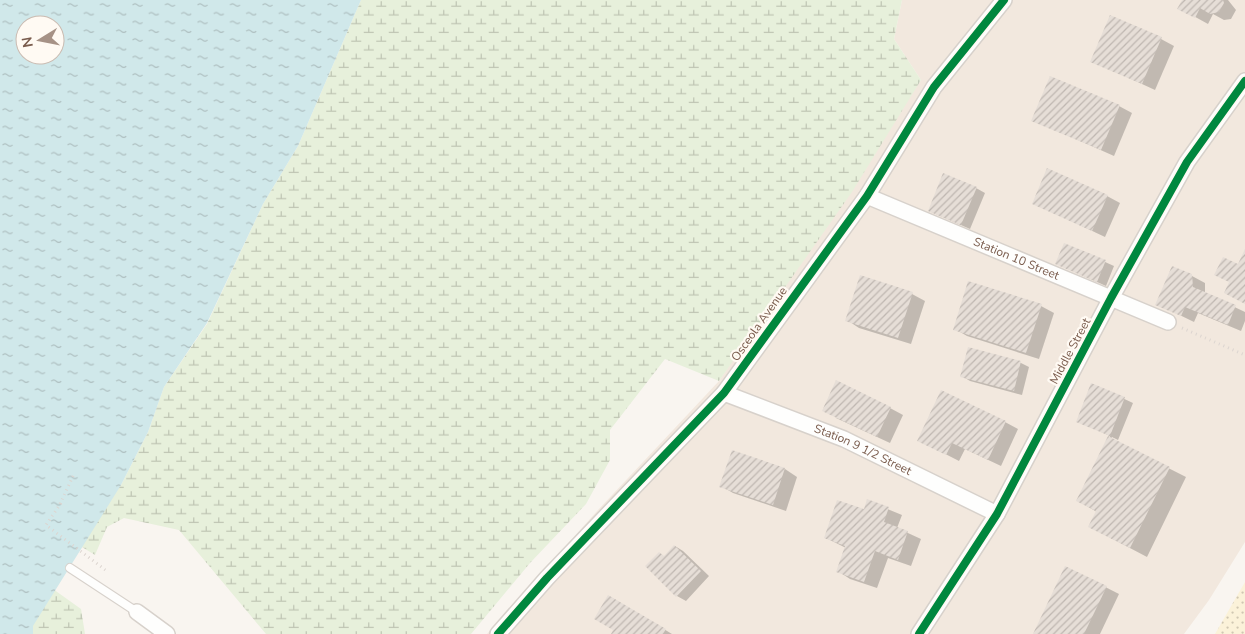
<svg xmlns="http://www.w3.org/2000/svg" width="1245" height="634" viewBox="0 0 1245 634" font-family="'Nunito Sans',sans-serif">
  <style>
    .residential { fill: #f2e8de }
    .wetland { fill: url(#wetland-marsh) }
    .sand { fill: url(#sand-dots) }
    .water { fill: url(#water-ripples); fill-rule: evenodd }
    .shadow { fill: #0003 }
    .building { fill: url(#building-hatch) }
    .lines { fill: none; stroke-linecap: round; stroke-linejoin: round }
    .service-casing { stroke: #d7d1cb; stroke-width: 10 }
    .minor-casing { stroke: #d7d1cb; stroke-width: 18 }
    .path { stroke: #dcd5d0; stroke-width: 3; stroke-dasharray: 1 4; stroke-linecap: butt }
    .service { stroke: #fefefd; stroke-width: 8 }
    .minor { stroke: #fefefd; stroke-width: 15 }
    .cycleway-casing { stroke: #fffaf3; stroke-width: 11 }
    .cycleway { stroke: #00873e; stroke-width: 8 }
    .labels { text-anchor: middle; stroke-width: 4.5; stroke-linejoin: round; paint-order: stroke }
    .street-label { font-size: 12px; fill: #7a5c4d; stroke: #fffaf3 }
  </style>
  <defs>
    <pattern id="wetland-marsh" width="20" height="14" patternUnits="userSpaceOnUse" patternTransform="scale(1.25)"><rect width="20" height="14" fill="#e7f0db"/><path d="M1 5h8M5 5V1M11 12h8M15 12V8" fill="none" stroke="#c0c6b4"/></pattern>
    <pattern id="sand-dots" width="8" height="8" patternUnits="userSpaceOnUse" patternTransform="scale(1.25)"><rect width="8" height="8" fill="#fbf2d9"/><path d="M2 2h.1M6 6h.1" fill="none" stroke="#d0c7b2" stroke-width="1.8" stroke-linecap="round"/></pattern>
    <pattern id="water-ripples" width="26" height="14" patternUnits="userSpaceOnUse" patternTransform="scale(1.25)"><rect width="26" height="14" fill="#d0e8ea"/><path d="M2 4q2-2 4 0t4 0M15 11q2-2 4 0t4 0" fill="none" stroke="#aebfc0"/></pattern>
    <pattern id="building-hatch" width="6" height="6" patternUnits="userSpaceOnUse" patternTransform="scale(1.25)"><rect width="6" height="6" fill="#e6ded7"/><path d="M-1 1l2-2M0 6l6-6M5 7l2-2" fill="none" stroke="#bfb7b1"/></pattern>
  </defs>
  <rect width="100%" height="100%" fill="#f9f5f0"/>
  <path class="residential" d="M902,0H1245V542L1209,600L1184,634H487L598,510L719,381L921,80L894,39Z"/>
  <g class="wetland">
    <path d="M361,0H902L894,39L921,80L852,192L719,381L665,359L610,430V460L586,504L530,563L471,634H266L179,530L124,518L107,527L95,555L77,544L95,514L121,485L148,432L164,387L207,324L263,204L298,146Z"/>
    <path d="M32,574L81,609L85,634H25Z"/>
  </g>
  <path class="sand" d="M1245,582V634H1215Z"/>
  <path class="water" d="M0,0H361L298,146L263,204L207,323L164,387L148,432L121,485L33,626V634H0ZM25,25H55V55H25Z"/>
  <g class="shadow">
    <path d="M1183,0H1228L1236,10L1231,19L1224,20L1213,14L1208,24L1179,8Z"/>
    <path d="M1161,39L1174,46L1155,90L1092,61Z"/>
    <path d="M1119,106L1132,113L1114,156L1033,120Z"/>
    <path d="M976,188L985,193L970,229L929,211Z"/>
    <path d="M1107,196L1120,203L1105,237L1033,203Z"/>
    <path d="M1065,244L1114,266L1106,286L1057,264Z"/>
    <path d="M1192,276L1205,283V293L1245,312V321L1241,331L1198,313L1194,322L1157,304Z"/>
    <path d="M912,294L925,301L911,344L859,328L847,320Z"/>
    <path d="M1041,306L1054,313L1039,359L967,336L955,329Z"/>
    <path d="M969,349L1021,363L1029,367L1022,395L970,381L962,376Z"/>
    <path d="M1092,384L1133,403L1118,440L1112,437L1111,439L1186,477L1147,557L1090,527L1097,512L1078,501L1110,436L1077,421Z"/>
    <path d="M890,408L903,415L890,443L836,418Z"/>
    <path d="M1005,422L1018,429L1001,466L965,449L959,461L918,440Z"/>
    <path d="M785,469L797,477L786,511L733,493L721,486Z"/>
    <path d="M868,501L902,515L897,528L921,539L911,566L888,558L877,588L850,579L838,571L846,548L826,538L864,511Z"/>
    <path d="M675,546L683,551L709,576L686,601L677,596L647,566L665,557Z"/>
    <path d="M1066,567L1119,594L1100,634H1034Z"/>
    <path d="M609,596L672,634H613L615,630Z"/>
  </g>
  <g class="building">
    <path d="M1182,0H1223L1224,3L1219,12L1210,14L1200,8L1195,18L1177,9Z"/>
    <path d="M1110,15L1162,37L1142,84L1090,62Z"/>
    <path d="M1050,76L1120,105L1101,150L1031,121Z"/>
    <path d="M1047,168L1108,195L1092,231L1032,204Z"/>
    <path d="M943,173L977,187L961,225L928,211Z"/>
    <path d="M1064,243L1106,260L1097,282L1055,264Z"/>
    <path d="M1245,249V304L1224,293L1229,282L1214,275L1223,257L1238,264Z"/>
    <path d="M1172,266L1192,274L1193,287L1236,305L1228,325L1185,307L1181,316L1155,305Z"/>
    <path d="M860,275L913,292L898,338L845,321Z"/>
    <path d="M968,281L1042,304L1026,353L953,330Z"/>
    <path d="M968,347L1021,361L1014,391L960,377Z"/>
    <path d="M836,380L891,407L877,437L822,411Z"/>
    <path d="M1091,383L1125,397L1110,436L1076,422Z"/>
    <path d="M941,390L1006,421L988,460L952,443L946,455L917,441Z"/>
    <path d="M1108,436L1170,467L1130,548L1088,527L1096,511L1076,501Z"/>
    <path d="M732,450L785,468L773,505L719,487Z"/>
    <path d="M867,499L889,507L884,522L908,531L898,560L875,551L864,582L836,572L845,546L824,538L837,500L864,509Z"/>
    <path d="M674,545L701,571L676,597L645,566L659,552L664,556Z"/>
    <path d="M1065,566L1107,586L1084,634H1033Z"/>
    <path d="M608,595L666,629L663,634H611L613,630L594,619Z"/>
  </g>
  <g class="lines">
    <defs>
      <path id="service" d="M70,568L137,612"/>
      <g id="minor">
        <path id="s1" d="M867,196L1168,322"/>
        <path id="s2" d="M724,393L844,439L997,514"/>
        <path d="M137,612L167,634"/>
        <path d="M498,634L547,578L724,393L867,196L934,87L1004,0"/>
        <path d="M919,634L997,514L1111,298L1187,162L1245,81"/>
      </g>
    </defs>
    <use href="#service" class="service-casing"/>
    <use href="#minor" class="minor-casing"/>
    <g class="path">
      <path d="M1182,328L1245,355"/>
      <path d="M61,503L46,525L108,572"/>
      <path d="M60,504L74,474"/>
    </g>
    <use href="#service" class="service"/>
    <use href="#minor" class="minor"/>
    <defs>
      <g id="cycleway">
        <path d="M498,634L547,578L724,393L867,196L934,87L1004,0"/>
        <path d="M919,634L997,514L1111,298L1187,162L1245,81"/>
      </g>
    </defs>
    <use href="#cycleway" class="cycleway-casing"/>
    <use href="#cycleway" class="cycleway"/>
  </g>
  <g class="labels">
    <g class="street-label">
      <text dy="4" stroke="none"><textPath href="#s1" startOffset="162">Station 10 Street</textPath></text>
      <text transform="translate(759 324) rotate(-55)" y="4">Osceola Avenue</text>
      <text transform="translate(1070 351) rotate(-62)" y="4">Middle Street</text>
      <text dy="4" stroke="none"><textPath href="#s2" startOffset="150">Station 9 1/2 Street</textPath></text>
    </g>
  </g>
  <g transform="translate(40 40) rotate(260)"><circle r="24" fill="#fffaf3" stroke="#cabbb1"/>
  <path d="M0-4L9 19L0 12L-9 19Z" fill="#a69286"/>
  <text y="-8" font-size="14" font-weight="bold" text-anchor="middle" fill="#7a5c4d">N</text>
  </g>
</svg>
